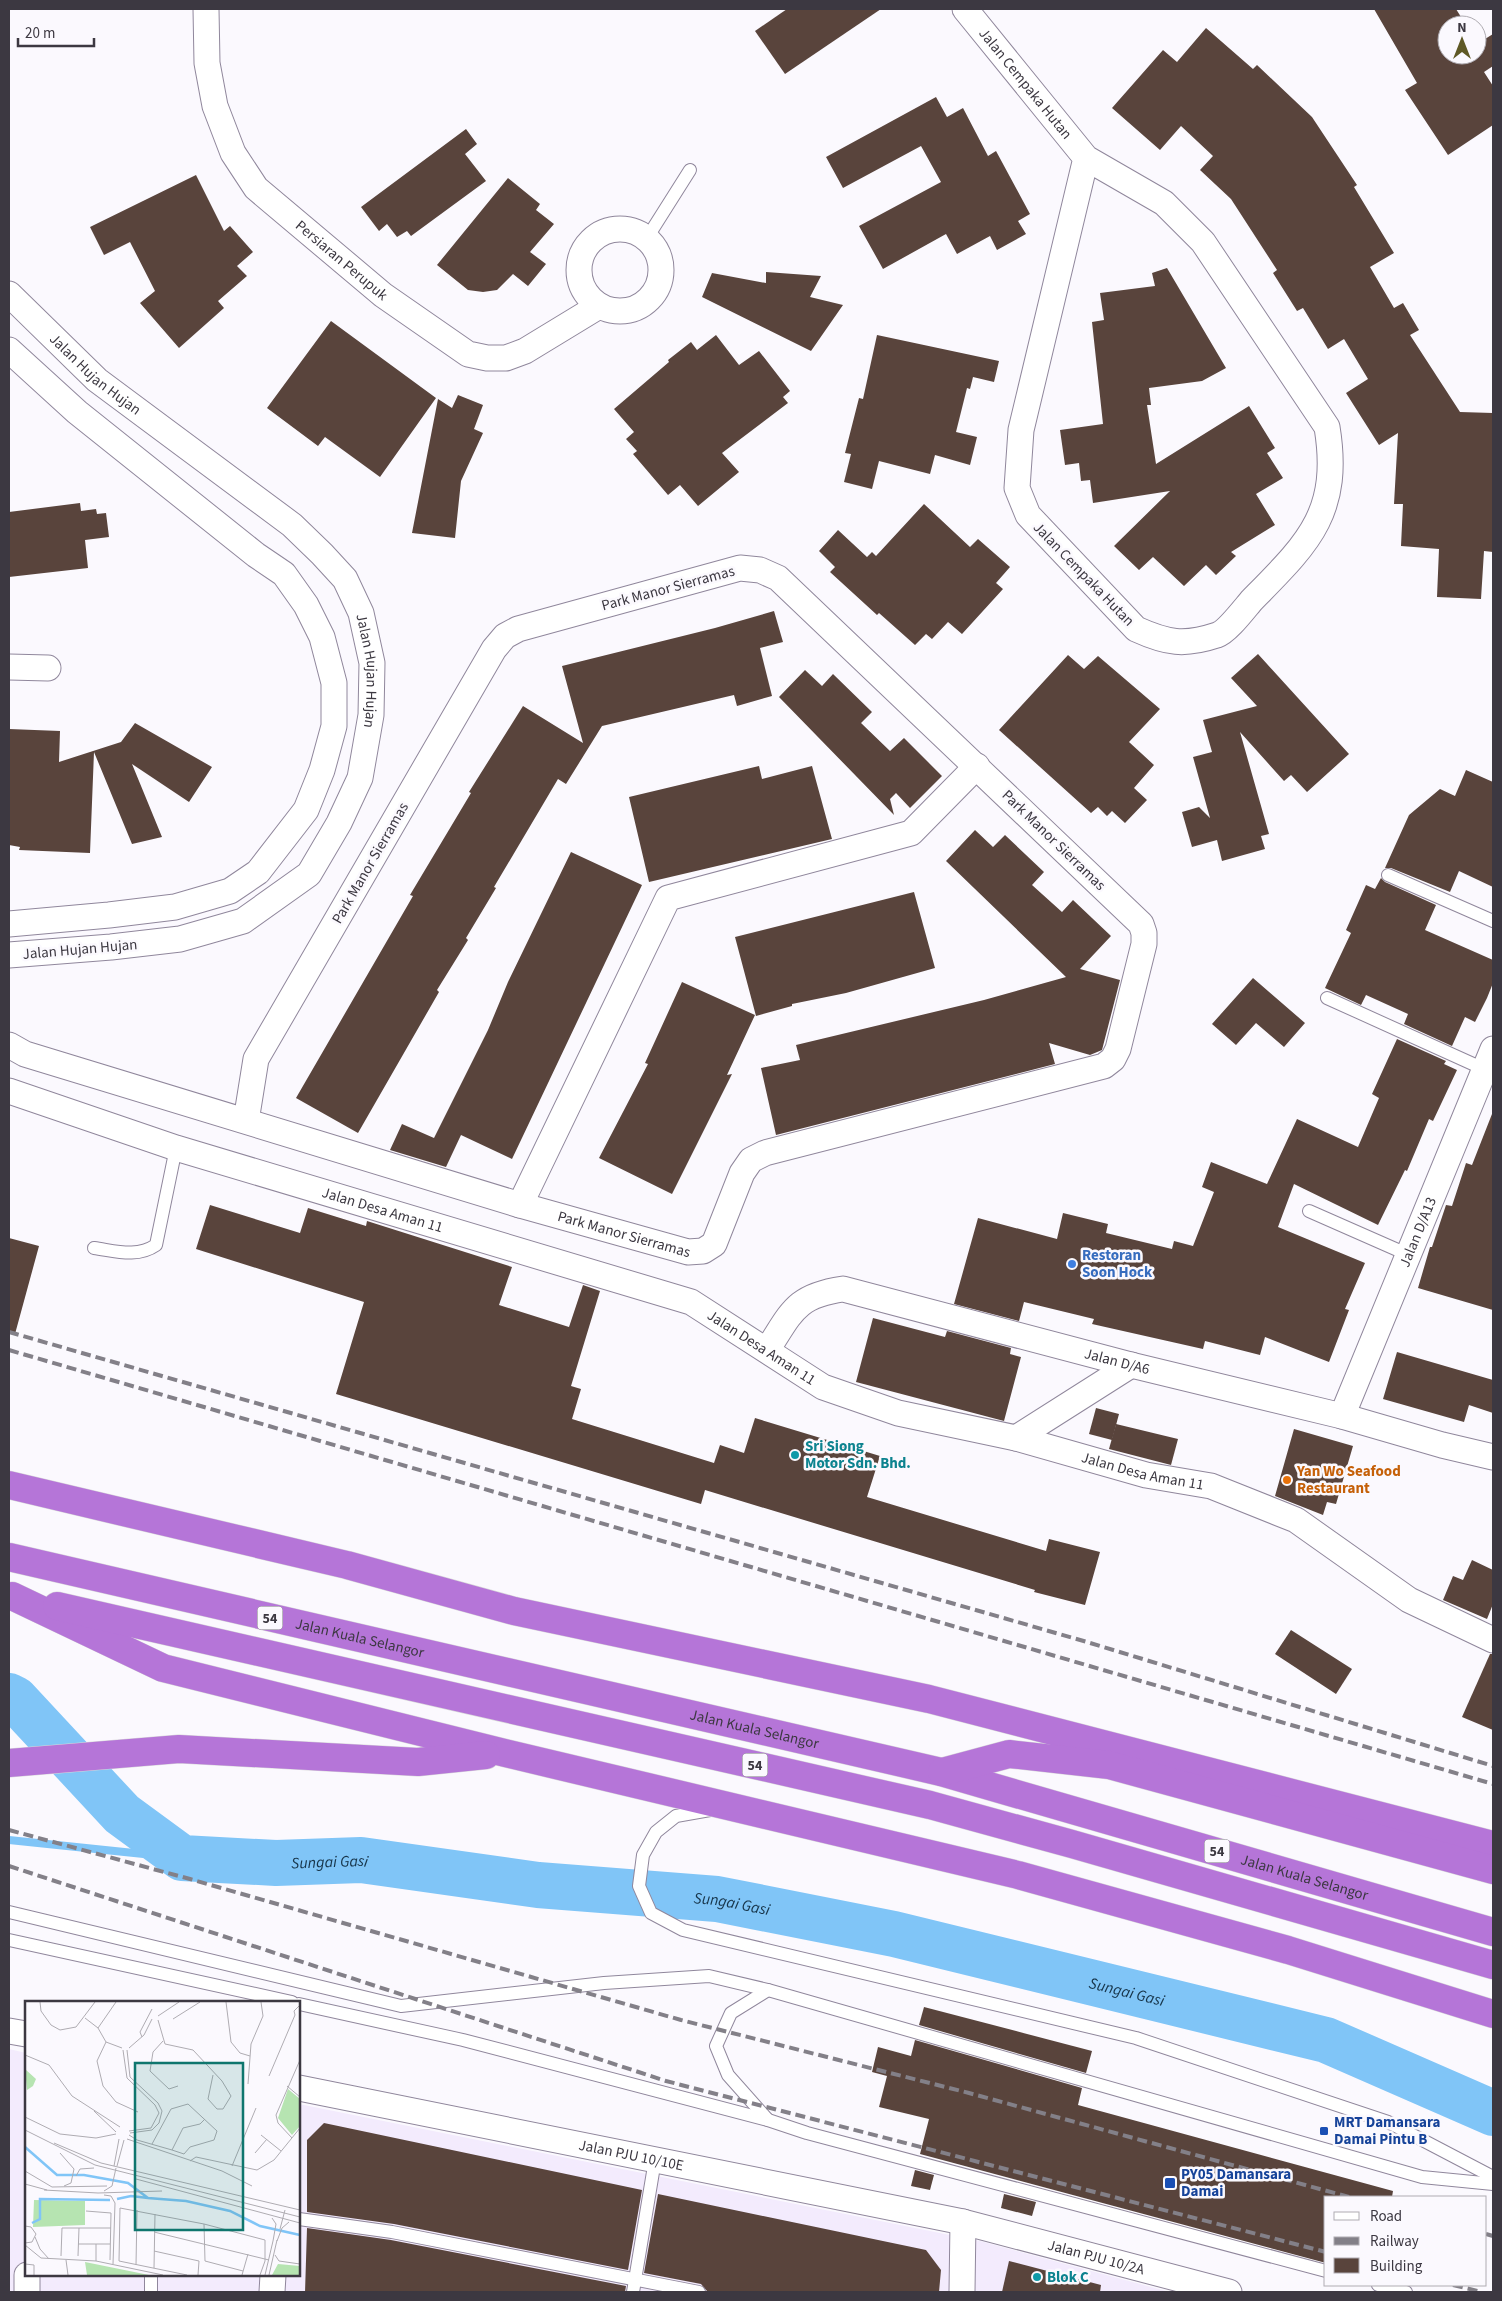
<svg xmlns="http://www.w3.org/2000/svg" width="1502" height="2301" viewBox="0 0 1502 2301" font-family="'Source Sans 3',sans-serif">
  <style>
    .built { fill: #f3ebfd }
    .lines { fill: none; stroke-linecap: round; stroke-linejoin: round }
    .stream { stroke: #80c5f7; stroke-width: 8 }
    .river { stroke: #80c5f7; stroke-width: 46 }
    .building { fill: #59443c }
    .lane-casing { stroke: #90879c; stroke-width: 14 }
    .street-casing { stroke: #90879c; stroke-width: 27 }
    .highway-casing { stroke: #d8d7d9; stroke-width: 29 }
    .lane { stroke: #fff; stroke-width: 12 }
    .street { stroke: #fff; stroke-width: 25 }
    .highway { stroke: #b575d8; stroke-width: 28 }
    .rail { stroke: #838088; stroke-width: 4; stroke-dasharray: 10 5; stroke-linecap: butt }
    .shop-dot { fill: #3f7fe0; stroke: #fbf9fe; stroke-width: 2 }
    .culture-dot { fill: #0f9aa8; stroke: #fbf9fe; stroke-width: 2 }
    .food-dot { fill: #e8710a; stroke: #fbf9fe; stroke-width: 2 }
    .transit-dot { fill: #1a4fb4; stroke: #fbf9fe; stroke-width: 2 }
    .labels { text-anchor: middle; stroke-width: 5; stroke-linejoin: round; paint-order: stroke }
    .shield { fill: #fbf9fe; stroke: #75727a; stroke-width: 1 }
    .shield-label { font-size: 14px; font-weight: bold; fill: #3c3841 }
    .street-label { font-size: 15px; fill: #3c3841; stroke: #fbf9fe }
    .shop-label { font-size: 15px; font-weight: bold; fill: #366cbe; stroke: #fbf9fe; text-anchor: start }
    .culture-label { font-size: 15px; font-weight: bold; fill: #0d838f; stroke: #fbf9fe; text-anchor: start }
    .food-label { font-size: 15px; font-weight: bold; fill: #c56008; stroke: #fbf9fe; text-anchor: start }
    .transit-label { font-size: 15px; font-weight: bold; fill: #164399; stroke: #fbf9fe; text-anchor: start }
    .water-label { font-size: 16px; font-style: italic; fill: #17354a; stroke: #fbf9fe }
    .inset-river { fill: none; stroke: #80c5f7; stroke-width: 2.5 }
    .inset-road { fill: none; stroke: #afacb2; stroke-width: 1 }
    .view { fill: #0f766e; fill-opacity: 0.15; stroke: #0f766e; stroke-width: 2.5 }
    .inset-edge { fill: none; stroke: #3c3841; stroke-width: 2.5 }
  </style>
  <rect width="100%" height="100%" fill="#fbf9fe"/>
  <path class="built" d="M9,2049L26,2053V2275H299V2104L980,2241L1170,2292H9Z"/>
  <g class="lines">
    <path class="stream" d="M9,1840L182,1858"/>
    <path class="river" id="s1" d="M9,1696L15,1699L122,1814L182,1858L276,1863L361,1860L538,1885L717,1899L894,1934L1326,2040L1493,2113"/>
  </g>
  <g class="building">
    <path d="M787,9H881L785,74L755,31Z"/>
    <path d="M1374,9H1456L1466,25H1447V55H1477V44L1493,34V66L1484,72L1493,86V125L1448,155L1405,90L1417,83Z"/>
    <path d="M1206,28L1253,69L1257,65L1312,117L1357,185L1354,187L1394,253L1370,267L1394,308L1403,303L1419,330L1410,335L1460,412L1493,413V552L1484,551L1481,599L1437,597L1439,549L1401,546L1403,504H1394L1398,433L1379,445L1346,393L1368,379L1344,339L1328,349L1303,308L1297,311L1273,273L1277,270L1231,199L1200,170L1213,156L1181,126L1160,150L1112,108L1163,50L1177,62Z"/>
    <path d="M936,97L947,117L963,108L988,156L996,151L1030,214L1018,221L1026,234L997,250L990,236L957,254L946,234L883,269L859,226L941,182L921,146L843,188L826,157Z"/>
    <path d="M466,129L477,144L465,154L486,181L411,236L407,231L397,237L387,224L379,231L361,207Z"/>
    <path d="M196,175L224,231L230,226L253,252L237,266L247,276L218,301L224,308L179,348L140,303L155,291L130,242L104,255L90,227Z"/>
    <path d="M508,178L540,204L536,210L554,224L530,252L546,264L528,286L513,274L497,290L483,292L468,290L437,265Z"/>
    <path d="M1167,268L1226,368L1202,381L1149,388L1151,405H1147L1156,464L1249,406L1275,448L1267,453L1283,478L1256,494L1275,525L1231,552L1236,556L1216,575L1206,565L1184,586L1153,557L1139,570L1114,546L1170,491L1093,503L1090,480L1081,481L1079,463L1065,465L1060,430L1103,424L1092,322L1104,320L1100,293L1155,286L1152,273Z"/>
    <path d="M766,272L821,276L810,297L843,305L811,351L702,297L712,273L766,283Z"/>
    <path d="M331,321L436,398L380,477L325,437L318,446L267,408Z"/>
    <path d="M716,335L739,365L759,351L790,391L783,397L788,403L722,453L739,472L698,506L680,485L668,495L633,454L637,451L626,439L634,432L614,409L669,362L668,360L691,342L697,350Z"/>
    <path d="M877,335L999,361L994,382L973,377L970,389L967,388L956,432L977,437L970,465L935,455L930,474L879,461L872,489L844,482L851,454L845,453L859,398L863,399Z"/>
    <path d="M458,395L483,405L474,429L483,433L461,481L455,538L412,533L438,399L452,408Z"/>
    <path d="M80,503L81,511L96,509L97,514L106,513L109,537L85,540L88,568L9,577V512Z"/>
    <path d="M924,504L970,547L978,539L1010,567L996,583L1003,589L962,634L948,622L932,639L926,634L915,645L879,613L877,615L830,572L835,567L819,551L838,530L867,557L872,552L876,556Z"/>
    <path d="M774,611L783,642L760,648L772,696L737,706L734,695L602,726L566,784L558,779L494,887L496,888L466,938L468,940L437,990L439,992L358,1133L296,1098L413,896L410,895L471,793L469,792L523,706L583,743L562,666L715,628Z"/>
    <path d="M1258,654L1349,754L1307,792L1291,775L1284,781L1240,732L1269,834L1261,836L1265,849L1222,861L1217,840L1192,847L1182,812L1199,807L1210,818L1193,757L1212,752L1203,720L1257,706L1231,678Z"/>
    <path d="M1068,655L1084,669L1098,656L1160,709L1129,742L1154,765L1134,788L1147,800L1125,823L1112,811L1107,816L1098,807L1091,813L999,730Z"/>
    <path d="M805,670L822,686L833,674L872,712L861,723L890,751L904,738L942,776L910,808L896,793L890,799L894,815L779,697Z"/>
    <path d="M135,723L212,767L189,802L132,764L162,837L132,844L94,752L90,853L19,850L20,847L9,845V729L60,731L59,762L121,742Z"/>
    <path d="M759,766L762,779L812,766L832,839L649,882L629,797Z"/>
    <path d="M1466,770L1493,782V887L1459,871L1450,892L1391,868H1385L1409,815L1440,789L1455,796Z"/>
    <path d="M975,830L993,847L1005,835L1044,872L1032,885L1062,912L1073,900L1111,936L1080,969L1120,980L1102,1050L1090,1055L1049,1043L1055,1064L776,1135L761,1068L800,1060L796,1045L984,1000L1066,977L946,861Z"/>
    <path d="M571,852L642,885L512,1159L461,1135L446,1167L390,1150L402,1124L434,1138L488,1030L508,982Z"/>
    <path d="M1381,878L1385,882L1436,905L1425,930L1493,960V983L1487,998L1475,1022L1465,1017L1452,1046L1404,1024L1408,1014L1366,995L1361,1005L1325,988L1351,933L1346,930L1366,885L1375,889Z"/>
    <path d="M914,892L935,968L846,993L792,1004V1006L756,1016L735,937Z"/>
    <path d="M1253,978L1305,1023L1284,1047L1256,1023L1236,1045L1212,1024Z"/>
    <path d="M682,982L755,1015L727,1075L732,1074L672,1194L599,1158L648,1064L645,1063Z"/>
    <path d="M1397,1039L1446,1061L1444,1064L1457,1070L1433,1121L1429,1119L1407,1171L1405,1170L1378,1225L1294,1184L1278,1227L1365,1263L1345,1309L1349,1310L1329,1362L1265,1337L1260,1355L1205,1341L1203,1349L1092,1324L1094,1319L1024,1302L1019,1321L954,1304L978,1218L1057,1239L1063,1213L1108,1224L1106,1233L1172,1249L1174,1241L1193,1246L1214,1192L1202,1187L1211,1162L1267,1184L1297,1119L1358,1147L1379,1098L1372,1094Z"/>
    <path d="M1492,1114L1493,1115V1310L1418,1288L1430,1247H1432L1446,1205L1452,1206L1466,1163L1472,1165Z"/>
    <path d="M210,1205L300,1233L308,1208L366,1226L367,1221L512,1267L499,1305L569,1327L583,1285L600,1291L571,1386L581,1389L572,1419L714,1463L720,1445L744,1453L755,1418L880,1456L867,1497L1046,1551L1049,1539L1100,1552L1085,1605L1034,1592L1035,1590L705,1490L701,1504L336,1394L364,1302L196,1249Z"/>
    <path d="M9,1238L39,1246L15,1334L9,1333Z"/>
    <path d="M873,1318L945,1337L947,1331L1011,1348L1010,1354L1021,1357L1004,1421L856,1382Z"/>
    <path d="M1397,1352L1493,1380V1413L1469,1405L1464,1422L1383,1399Z"/>
    <path d="M1096,1408L1119,1414L1112,1440L1089,1434Z"/>
    <path d="M1116,1424L1178,1439L1171,1465L1109,1449Z"/>
    <path d="M1294,1429L1353,1446L1336,1504L1327,1502L1323,1515L1275,1496Z"/>
    <path d="M1472,1560L1493,1570V1604L1487,1619L1443,1600L1453,1576L1463,1580Z"/>
    <path d="M1291,1630L1352,1669L1336,1694L1275,1654Z"/>
    <path d="M1490,1654H1493V1730L1462,1717Z"/>
    <path d="M924,2007L1092,2051L1086,2073L919,2025Z"/>
    <path d="M915,2040L1082,2088L1078,2105L1393,2191L1392,2197H1326V2263L920,2154L929,2119L879,2107L887,2076L872,2072L878,2047L911,2056Z"/>
    <path d="M324,2123L642,2190L628,2270L394,2224L307,2212V2140Z"/>
    <path d="M915,2170L934,2175L930,2190L911,2186Z"/>
    <path d="M658,2194L926,2250L941,2270L939,2292H714L707,2291L701,2284L644,2273Z"/>
    <path d="M1004,2194L1036,2202L1032,2216L1001,2208Z"/>
    <path d="M307,2228L391,2240L626,2286L625,2292H305Z"/>
    <path d="M1009,2261L1101,2285L1100,2292H1002Z"/>
  </g>
  <g class="lines">
    <defs>
      <g id="lane">
        <path d="M647,238L690,170"/>
        <path d="M1388,875L1493,921"/>
        <path d="M1327,998L1484,1069"/>
        <path d="M1309,1211L1409,1255"/>
        <path d="M94,1248C116,1251 137,1258 156,1245L176,1148"/>
        <path d="M710,1810L676,1816L656,1832L643,1855L639,1886L651,1913L683,1930L1136,2038L1388,2122L1493,2177"/>
        <path d="M9,1912L401,2006L604,1983L709,1976L768,1990L1422,2177L1493,2184"/>
        <path d="M9,1940L292,2002"/>
        <path d="M768,1990L731,2013L716,2046L728,2075L768,2120"/>
        <path d="M299,2004L463,2040L768,2120L807,2133L1326,2271"/>
        <path d="M299,2219L392,2232L699,2292"/>
        <path d="M1378,2285L1406,2292"/>
        <path d="M151,2292V2275"/>
        <path d="M633,2292L655,2160"/>
      </g>
      <g id="street">
        <path id="s2" d="M206,9L207,63L215,106L233,153L256,188L383,295L468,354L487,358H506L525,351L599,306"/>
        <path id="s3" d="M965,9L1086,158L1164,203L1203,242L1327,427C1341,513 1308,543 1252,600C1245,608 1227,632 1217,635C1184,646 1167,643 1136,629L1028,515L1017,488L1021,430L1086,158"/>
        <circle cx="620" cy="270" r="41"/>
        <path id="s4" d="M9,294L97,380L292,525L322,554L345,579L361,613L372,663L371,715L360,778L339,823L309,874L243,921L180,939L111,947L9,955"/>
        <path d="M9,350L77,412L256,555L284,574L306,605L322,637L334,683V726L322,770L306,810L258,872L230,891L175,907L109,915L9,924"/>
        <path d="M9,667L48,668"/>
        <path id="s5" d="M9,1045L25,1054L520,1205L688,1252L703,1251L714,1244L742,1173L751,1160L765,1153L1104,1066L1113,1059L1118,1049L1144,944V933L1141,924L778,578L760,570L740,568L518,629L505,636L494,649L256,1059L246,1121"/>
        <path id="s6" d="M9,1091L176,1148L691,1302L823,1387L898,1413L1016,1438L1146,1475L1211,1486L1296,1520L1409,1600L1493,1640"/>
        <path d="M520,1205L668,898L911,833L977,766"/>
        <path id="s7" d="M767,1350C792,1312 795,1296 843,1289L1131,1365L1342,1416L1442,1445L1493,1457"/>
        <path id="s8" d="M1342,1416L1493,1049"/>
        <path d="M1016,1438L1131,1365"/>
        <path d="M9,2031L26,2034"/>
        <path id="s9" d="M299,2088L963,2222L1229,2292"/>
        <path d="M27,2292V2275"/>
        <path d="M272,2292L273,2275"/>
        <path d="M962,2292L963,2222"/>
      </g>
      <g id="highway">
        <path d="M9,1485L347,1565L514,1611L929,1699L1493,1845"/>
        <path id="s10" d="M9,1557L941,1772L1493,1932"/>
        <path d="M12,1596L163,1668L505,1753L1018,1875L1288,1950L1493,2014"/>
        <path d="M57,1606L930,1805L1072,1844L1493,1965"/>
        <path d="M9,1763L179,1749L418,1762L486,1755"/>
        <path d="M942,1772L1009,1754L1109,1765L1493,1870"/>
      </g>
    </defs>
    <use href="#lane" class="lane-casing"/>
    <use href="#street" class="street-casing"/>
    <use href="#highway" class="highway-casing"/>
    <use href="#lane" class="lane"/>
    <use href="#street" class="street"/>
    <use href="#highway" class="highway"/>
    <g class="rail">
      <path d="M9,1332L1087,1642L1493,1766"/>
      <path d="M9,1350L1493,1784"/>
      <path d="M9,1830L190,1879L681,2020L969,2093L1349,2197"/>
      <path d="M9,1866L666,2081L1326,2252"/>
      <path d="M1486,2234L1493,2236"/>
      <path d="M1453,2285L1482,2292"/>
    </g>
  </g>
  <circle class="shop-dot" cx="1072" cy="1264" r="5"/>
  <g class="culture-dot">
    <circle cx="795" cy="1455" r="5"/>
    <circle cx="1037" cy="2277" r="5"/>
  </g>
  <circle class="food-dot" cx="1287" cy="1480" r="5"/>
  <g class="transit-dot">
    <rect x="1319" y="2126" width="10" height="10" rx="2.5"/>
    <rect x="1164" y="2177" width="12" height="12" rx="2.5"/>
  </g>
  <g class="labels">
    <g class="shield">
      <rect x="257.5" y="1606.5" width="25" height="23" rx="4"/>
      <rect x="742.5" y="1753.5" width="25" height="23" rx="4"/>
      <rect x="1204.5" y="1839.5" width="25" height="23" rx="4"/>
    </g>
    <g class="shield-label">
      <text x="270" y="1623">54</text>
      <text x="755" y="1770">54</text>
      <text x="1217" y="1856">54</text>
    </g>
    <g class="street-label">
      <text dy="5" stroke="none"><textPath href="#s3" startOffset="96">Jalan Cempaka Hutan</textPath></text>
      <text dy="5" stroke="none"><textPath href="#s2" startOffset="302">Persiaran Perupuk</textPath></text>
      <text dy="5" stroke="none"><textPath href="#s4" startOffset="118">Jalan Hujan Hujan</textPath></text>
      <text transform="translate(1084 574) rotate(46)" y="5">Jalan Cempaka Hutan</text>
      <text transform="translate(668 588) rotate(-15)" y="5">Park Manor Sierramas</text>
      <text dy="5" stroke="none"><textPath href="#s4" startOffset="538">Jalan Hujan Hujan</textPath></text>
      <text transform="translate(1054 840) rotate(44)" y="5">Park Manor Sierramas</text>
      <text transform="translate(370 863) rotate(-60)" y="5">Park Manor Sierramas</text>
      <text transform="translate(80 949) rotate(-5)" y="5">Jalan Hujan Hujan</text>
      <text dy="5" stroke="none"><textPath href="#s6" startOffset="392">Jalan Desa Aman 11</textPath></text>
      <text dy="5" stroke="none"><textPath href="#s8" startOffset="199">Jalan D/A13</textPath></text>
      <text dy="5" stroke="none"><textPath href="#s5" startOffset="644">Park Manor Sierramas</textPath></text>
      <text dy="5" stroke="none"><textPath href="#s6" startOffset="798">Jalan Desa Aman 11</textPath></text>
      <text dy="5" stroke="none"><textPath href="#s7" startOffset="386">Jalan D/A6</textPath></text>
      <text dy="5" stroke="none"><textPath href="#s6" startOffset="1202">Jalan Desa Aman 11</textPath></text>
      <text dy="5" stroke="none"><textPath href="#s10" startOffset="360">Jalan Kuala Selangor</textPath></text>
      <text dy="5" stroke="none"><textPath href="#s10" startOffset="765">Jalan Kuala Selangor</textPath></text>
      <text dy="5" stroke="none"><textPath href="#s10" startOffset="1335">Jalan Kuala Selangor</textPath></text>
      <text dy="5" stroke="none"><textPath href="#s9" startOffset="339">Jalan PJU 10/10E</textPath></text>
      <text dy="5" stroke="none"><textPath href="#s9" startOffset="815">Jalan PJU 10/2A</textPath></text>
    </g>
    <g class="shop-label">
      <text x="1082" y="1260">Restoran<tspan x="1082" dy="17">Soon Hock</tspan></text>
    </g>
    <g class="culture-label">
      <text x="805" y="1451">Sri Siong<tspan x="805" dy="17">Motor Sdn. Bhd.</tspan></text>
      <text x="1047" y="2282">Blok C</text>
    </g>
    <g class="food-label">
      <text x="1297" y="1476">Yan Wo Seafood<tspan x="1297" dy="17">Restaurant</tspan></text>
    </g>
    <g class="transit-label">
      <text x="1334" y="2127">MRT Damansara<tspan x="1334" dy="17">Damai Pintu B</tspan></text>
      <text x="1181" y="2179">PY05 Damansara<tspan x="1181" dy="17">Damai</tspan></text>
    </g>
    <g class="water-label">
      <text dy="6" stroke="none"><textPath href="#s1" startOffset="386">Sungai Gasi</textPath></text>
      <text dy="6" stroke="none"><textPath href="#s1" startOffset="791">Sungai Gasi</textPath></text>
      <text dy="6" stroke="none"><textPath href="#s1" startOffset="1196">Sungai Gasi</textPath></text>
    </g>
  </g>
  <g transform="translate(25 2001)">
    <rect width="275" height="275" fill="#fbf9fe"/>
    <path d="M0,68L11,78L8,85L2,89ZM263,88L275,98V125L267,134L253,117ZM9,199L60,200V224L8,226ZM60,261L124,274H62ZM253,263L275,265V274H247Z" fill="#b6e4b1"/>
    <path class="inset-river" d="M0,146L32,174H59L103,182L123,197L161,200L205,210L235,225L275,234M92,198L106,195L123,197M7,222L15,218V198L85,199"/>
    <path class="inset-road" d="M15,1L16,10L26,24L35,29L51,26L70,1M201,1L206,41L215,52L225,55M133,15L154,1M60,17L73,27L81,41L97,47M148,18L175,1M133,19L140,43L168,49L197,80L206,95L198,108H192L183,98L188,74M73,27L91,1M117,36L115,31L127,8M138,40L128,51L125,70L144,88L153,85M81,41L72,60L78,85L91,101L113,111M104,47L119,34L127,18M98,49L102,77L130,104L134,112L126,127L104,130M102,49L105,76L133,102L137,110L134,122L127,129L105,132M0,54L24,64L47,95L95,126M244,75L270,14L269,10L275,4M223,83L226,43L238,15L236,1M262,85L275,96M69,110L91,131M0,116L35,133L71,137L91,133M0,129L70,164L275,216M104,134L112,139L147,149L159,153L165,146L189,139L192,130L163,103L146,108L127,143M236,134L256,150M267,137L253,122L251,114L275,59M102,138L197,170L227,185M29,142L76,162L275,209M147,149L158,127L175,123L180,118M35,152L49,168L46,182L39,185M230,152L242,138M165,160L171,156L232,169L249,159L275,127M89,165L94,138M92,165L99,139M207,165L231,107M0,170L27,186L82,185M51,175L55,168L69,167M111,178L275,222M0,183L22,189M19,189L73,192L137,190M79,190L87,185L91,167M79,194L86,195L90,202L88,263M61,210L86,212L85,259M247,217L251,223L248,240M179,223L180,260L218,270M0,225L6,226L11,233L7,241L0,242M255,228L260,209M129,231L244,259M10,236L15,248L24,258M252,240L257,227L264,221M53,243H85M0,244L16,257L71,260L138,274M129,250L174,260L173,274M250,254L254,260L275,263M36,255L37,227H86M53,255L54,227M41,259L43,274M71,260V243M0,263L9,264V274M111,264L112,209M129,267L130,213M162,274L94,260L95,207L179,223L240,239V260L235,274M217,274L223,253M240,274L248,240M244,274L252,239"/>
    <path class="view" d="M110,62H218V229H110Z"/>
    <rect width="275" height="275" class="inset-edge"/>
  </g>
  <rect width="1502" height="2301" fill="none" stroke="#3c3841" stroke-width="20"/>
  <rect x="1324" y="2196" width="162" height="90" fill="#fbf9fe" stroke="#afacb2"/>
  <rect x="1334" y="2212" width="25" height="8" fill="#ffffff" stroke="#afacb2"/>
  <text x="1370" y="2221" font-size="15" fill="#3c3841">Road</text>
  <rect x="1334" y="2237" width="25" height="8" fill="#838088" stroke="#afacb2"/>
  <text x="1370" y="2246" font-size="15" fill="#3c3841">Railway</text>
  <rect x="1334" y="2258" width="25" height="15" fill="#59443c" stroke="#afacb2"/>
  <text x="1370" y="2271" font-size="15" fill="#3c3841">Building</text>
  <g transform="translate(1462 40)"><circle r="24" fill="#fbf9fe" stroke="#afacb2"/>
  <path d="M0-4L9 19L0 12L-9 19Z" fill="#5f5926"/>
  <text y="-8" font-size="14" font-weight="bold" text-anchor="middle" fill="#3c3841">N</text>
  </g>
  <path d="M18 38v8h76v-8" fill="none" stroke="#3c3841" stroke-width="2.5"/>
  <text x="25" y="38" font-size="15" fill="#3c3841" stroke="#fbf9fe" stroke-width="4" paint-order="stroke">20 m</text>
</svg>
